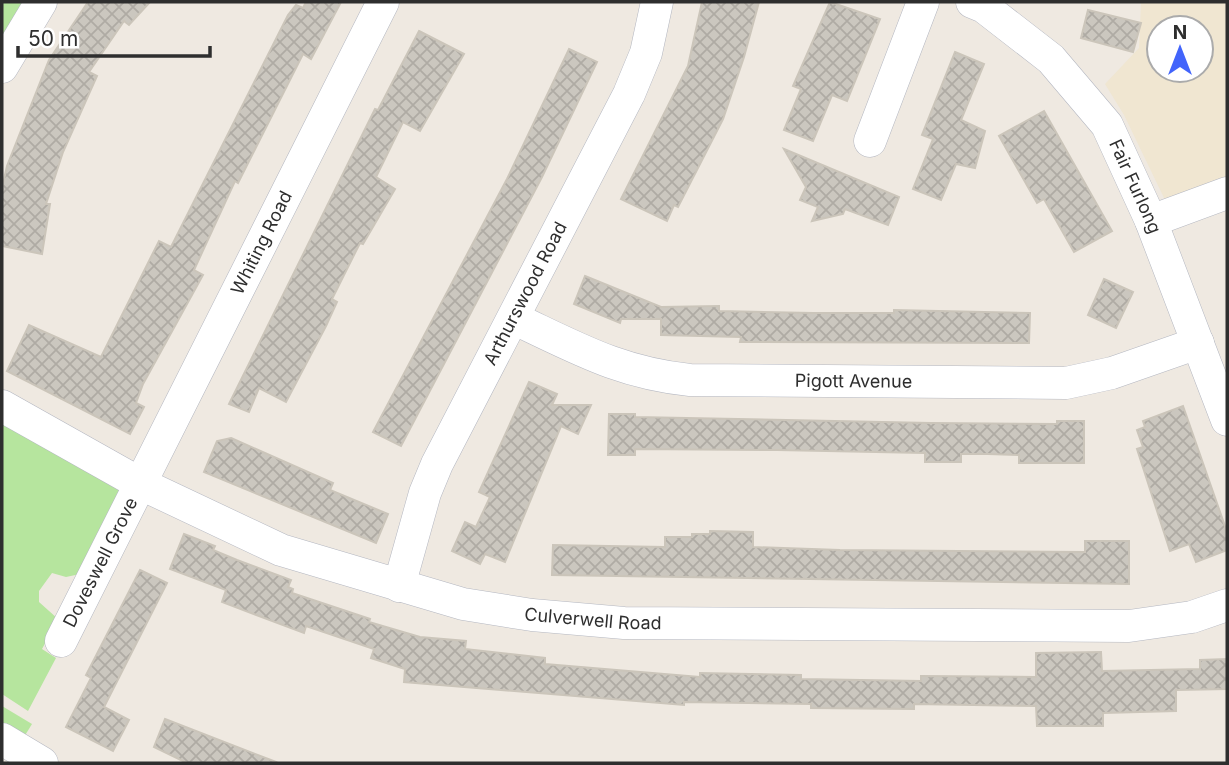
<svg xmlns="http://www.w3.org/2000/svg" width="1229" height="765" viewBox="0 0 1229 765" font-family="Inter,sans-serif">
  <style>
    .education { fill: #f0e6d1; fill-rule: evenodd }
    .grass { fill: #b6e59e }
    .building { fill: url(#building-cross-hatch); stroke: #cbc5ba; stroke-width: 2 }
    .lines { fill: none; stroke-linecap: round; stroke-linejoin: round }
    .minor-casing { stroke: #b4b7c1; stroke-width: 33 }
    .minor { stroke: #fff; stroke-width: 32 }
    .labels { text-anchor: middle; stroke-width: 7; stroke-linejoin: round; paint-order: stroke }
    .street-label { font-size: 18px; fill: #2e2e2e; stroke: #fff }
  </style>
  <defs>
    <pattern id="building-cross-hatch" width="8" height="8" patternUnits="userSpaceOnUse" patternTransform="scale(1.75)"><rect width="8" height="8" fill="#cbc7bf"/><path d="M0 0l8 8M0 8l8-8" fill="none" stroke="#afaba4"/></pattern>
  </defs>
  <rect width="100%" height="100%" fill="#efe9e1"/>
  <path class="education" d="M1141,2H1227V180L1165,200L1124,115L1105,84L1139,48ZM1159,28H1201V70H1159Z"/>
  <g class="grass">
    <path d="M2,2H20L22,5L2,44Z"/>
    <path d="M2,422L92,468L122,492L80,574L66,577L52,573L39,591V602L58,619L42,649L56,658L28,711L2,694Z"/>
    <path d="M2,706L32,724L24,737L2,726Z"/>
  </g>
  <g class="building">
    <path d="M88,2H150L129,25L124,21L89,72L97,76L63,152L46,204H50L42,254L2,246V188L7,166L49,60Z"/>
    <path d="M306,2H341L311,59L303,54L238,183L235,181L194,270L203,275L143,384L136,403L144,407L130,434L7,371L29,325L101,357L159,241L171,247L288,15L296,5L303,8Z"/>
    <path d="M702,2H759L744,57L723,119L678,207L674,205L667,221L621,199L688,66Z"/>
    <path d="M830,2L880,19L847,101L832,95L813,141L784,130L801,89L793,86Z"/>
    <path d="M1088,10L1141,23L1133,52L1081,38Z"/>
    <path d="M419,31L464,54L420,131L403,122L376,177L395,189L363,244L360,243L332,299L337,302L326,326L286,402L259,388L249,412L229,404L375,109L378,110Z"/>
    <path d="M569,49L597,62L542,177L401,446L373,432L507,179Z"/>
    <path d="M955,52L984,64L961,120L985,131L975,168L956,164L941,200L913,189L933,139L922,135Z"/>
    <path d="M1044,111L1112,231L1074,252L1044,199L1037,203L999,136Z"/>
    <path d="M784,149L899,197L888,225L845,209L843,214L812,221L818,207L800,200L806,187Z"/>
    <path d="M585,276L661,307L719,306V311L813,313H894V310L1030,313L1029,343L740,342L741,337L661,335V319H621L620,323L574,304Z"/>
    <path d="M1104,279L1133,292L1116,328L1088,315Z"/>
    <path d="M529,382L557,394L552,405H591L578,434L561,426L505,562L485,554L480,564L452,551L465,522L476,527L490,497L479,492Z"/>
    <path d="M1183,406L1227,532V550L1196,562L1189,544L1170,551L1137,449L1143,447L1137,430L1145,427L1143,421Z"/>
    <path d="M609,414H635V417L931,423L1057,424V421H1084V463H1019V455L988,454H961V462H925V453L777,450L635,449V455H608Z"/>
    <path d="M231,438L333,483L330,490L388,514L376,543L204,472L217,441Z"/>
    <path d="M710,531L753,532V547L840,550L1085,552V541H1129V584L552,575L553,545L665,547V537H692V534H710Z"/>
    <path d="M184,534L215,546L213,550L237,560L291,580L288,587L293,589L292,593L370,619L369,622L420,637L466,641L465,649L545,658V664L700,677V673L801,675V679L921,681V676L1036,677V653L1101,652L1102,671L1200,669V660L1227,659V689L1176,690V711L1103,713V726H1037L1036,706L914,704V709L811,708V704L684,702V705L404,682L405,669L371,658L374,649L306,626L304,633L222,602L226,590L170,569Z"/>
    <path d="M140,570L167,583L104,707L129,720L113,751L66,727L91,678L86,675Z"/>
    <path d="M165,719L276,762L275,763H187L154,747Z"/>
  </g>
  <g class="lines">
    <defs>
      <g id="minor">
        <path id="s1" d="M972,2L984,7L1051,59L1107,125L1151,221L1227,420"/>
        <path d="M2,67L41,2"/>
        <path d="M870,141L923,2"/>
        <path d="M1151,221L1227,193"/>
        <path id="s2" d="M515,319C577,348 620,373 690,380L1066,383L1112,373L1198,343"/>
        <path id="s3" d="M2,406L139,483L281,550L463,604L532,615L624,623L1129,626L1192,617L1227,605"/>
        <path id="s4" d="M399,586L425,493L437,464L629,94L646,53L657,2"/>
        <path id="s5" d="M61,641L383,2"/>
        <path d="M2,739L42,763"/>
      </g>
    </defs>
    <use href="#minor" class="minor-casing"/>
    <use href="#minor" class="minor"/>
  </g>
  <g class="labels">
    <g class="street-label">
      <text dy="6" stroke="none"><textPath href="#s1" startOffset="252">Fair Furlong</textPath></text>
      <text dy="6" stroke="none"><textPath href="#s5" startOffset="446">Whiting Road</textPath></text>
      <text dy="6" stroke="none"><textPath href="#s4" startOffset="320">Arthurswood Road</textPath></text>
      <text dy="6" stroke="none"><textPath href="#s2" startOffset="350">Pigott Avenue</textPath></text>
      <text dy="6" stroke="none"><textPath href="#s5" startOffset="88">Doveswell Grove</textPath></text>
      <text dy="6" stroke="none"><textPath href="#s3" startOffset="635">Culverwell Road</textPath></text>
    </g>
  </g>
  <rect width="1229" height="765" fill="none" stroke="#2e2e2e" stroke-width="7"/>
  <g transform="translate(1180 49)"><circle r="33" fill="#ffffff" stroke="#ababab" stroke-width="2"/>
  <path d="M0-5L12 26L0 18L-12 26Z" fill="#4264fb"/>
  <text y="-10" font-size="19" font-weight="bold" text-anchor="middle" fill="#2e2e2e">N</text>
  </g>
  <path d="M18 46v10h192v-10" fill="none" stroke="#2e2e2e" stroke-width="3.5"/>
  <text x="28" y="46" font-size="21" fill="#2e2e2e" stroke="#ffffff" stroke-width="5" paint-order="stroke">50 m</text>
</svg>
